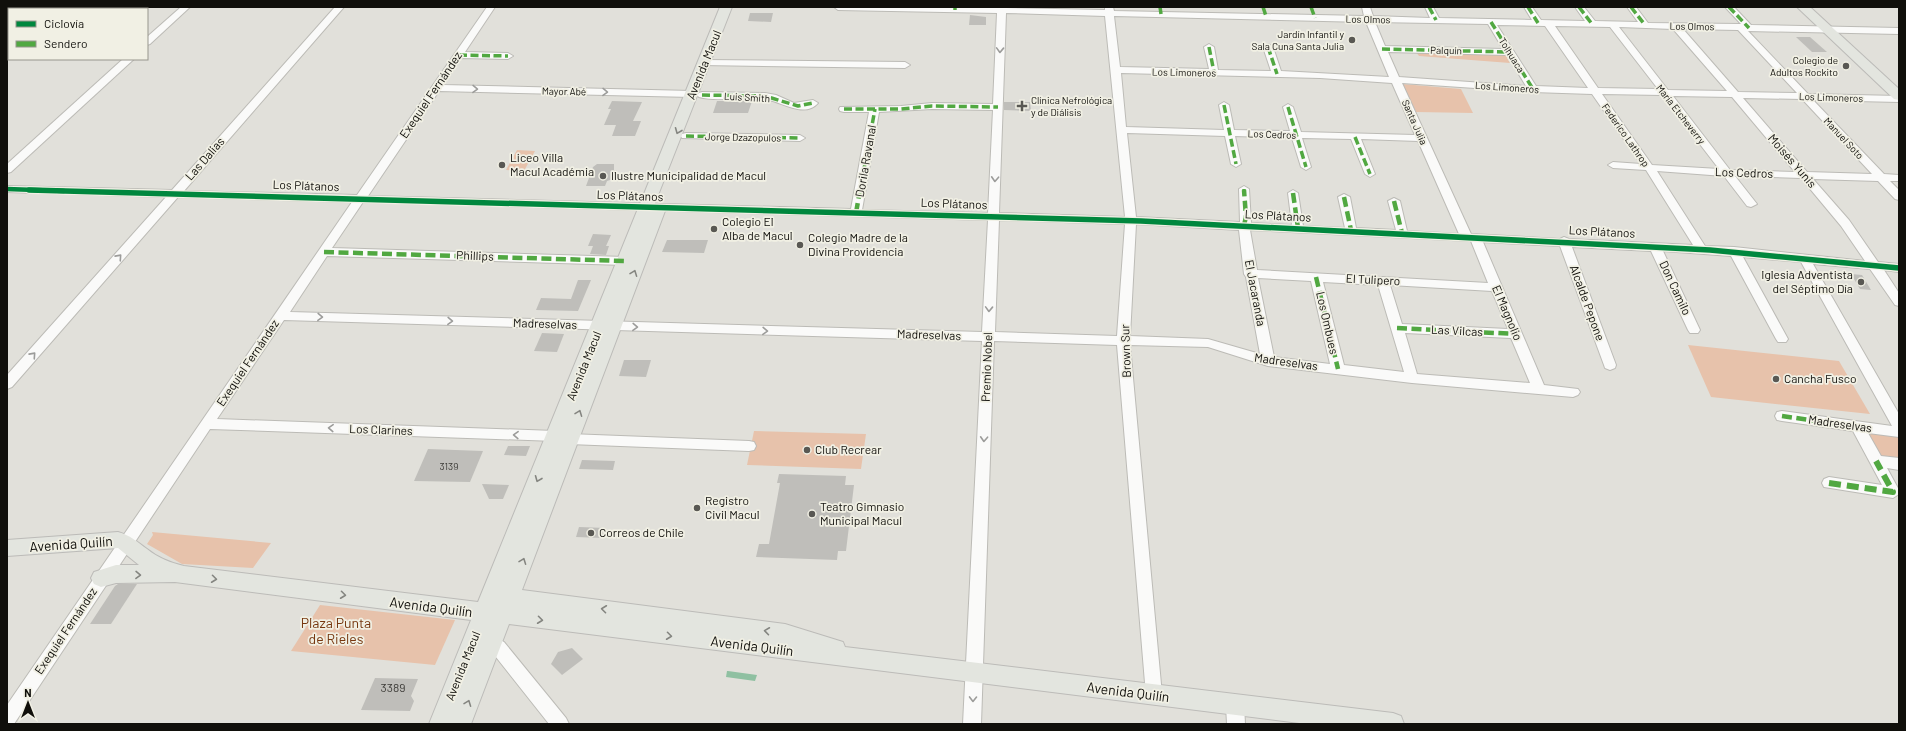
<svg xmlns="http://www.w3.org/2000/svg" width="1906" height="731" viewBox="0 0 1906 731" font-family="Barlow,sans-serif">
  <style>
    .green { fill: #e7c2ab }
    .water { fill: #8fc0a1 }
    .building { fill: #bfbeba }
    .lines { fill: none; stroke-linecap: round; stroke-linejoin: round }
    .minor-casing { stroke: #bcbbb6; stroke-width: 2 }
    .major-casing { stroke: #bcbbb8; stroke-width: 2 }
    .minor { fill: #fafaf9; fill-rule: evenodd }
    .major { fill: #e3e5df; fill-rule: evenodd }
    .quiet-far2 { stroke: #51a841; stroke-width: 3.5; stroke-dasharray: 8 3.5; stroke-linecap: butt }
    .quiet-far1 { stroke: #51a841; stroke-width: 4.5; stroke-dasharray: 10 4.5; stroke-linecap: butt }
    .quiet { stroke: #51a841; stroke-width: 6; stroke-dasharray: 12 6; stroke-linecap: butt }
    .cycleway-far1-casing { stroke: #f1f0e4; stroke-width: 6 }
    .cycleway-casing { stroke: #f1f0e4; stroke-width: 8 }
    .cycleway-far1 { stroke: #00873e; stroke-width: 4.5 }
    .cycleway { stroke: #00873e; stroke-width: 5.5 }
    .oneway { stroke: #9c9c9a }
    .oneway2 { stroke: #848580 }
    .poi-dot { fill: #595853; stroke: #f1f0e4; stroke-width: 1.5 }
    .labels { text-anchor: middle; stroke-width: 3.5; stroke-linejoin: round; paint-order: stroke }
    .far-street-label { font-size: 10px; fill: #100f0b; stroke: #f1f0e4 }
    .far-poi-label { font-size: 10px; fill: #100f0b; stroke: #f1f0e4; text-anchor: end }
    .number-label { font-size: 10px; fill: #3c3b37 }
    .street-label { font-size: 12px; fill: #100f0b; stroke: #f1f0e4 }
    .poi-label { font-size: 12px; fill: #100f0b; stroke: #f1f0e4; text-anchor: start }
    .near-number-label { font-size: 12px; fill: #3c3b37 }
    .near-street-label { font-size: 14px; fill: #100f0b; stroke: #f1f0e4 }
    .near-park-label { font-size: 14px; fill: #76370f; stroke: #f1f0e4 }
  </style>
  <rect width="100%" height="100%" fill="#e1e0da"/>
  <g class="green">
    <path d="M1416,52L1505,54L1510,63L1419,56Z"/>
    <path d="M1402,84L1461,89L1473,113L1416,112Z"/>
    <path d="M517,150L535,151L524,171L506,170Z"/>
    <path d="M1688,345L1839,361L1870,414L1711,397Z"/>
    <path d="M754,431L866,434L861,469L747,465Z"/>
    <path d="M1869,433L1899,436V459L1881,456L1869,436Z"/>
    <path d="M152,532L271,543L253,568L182,564L147,544L153,535Z"/>
    <path d="M320,605L455,620L435,665L291,651Z"/>
  </g>
  <path class="water" d="M727,671H728L757,675L755,681L726,677Z"/>
  <g class="building">
    <path d="M750,13H773L771,22L748,21Z"/>
    <path d="M970,15L986,17V25H969Z"/>
    <path d="M1796,37H1810L1827,52H1812Z"/>
    <path d="M612,101L642,102L633,121H641L635,136H612L616,125H604L611,109H608Z"/>
    <path d="M717,101H752L748,113H713Z"/>
    <path d="M1004,102H1030L1031,111L1004,110Z"/>
    <path d="M597,164H614V170H617L613,179L607,181L605,186H586L593,167Z"/>
    <path d="M593,234L611,235L606,246H609L606,255L590,254L593,246H588Z"/>
    <path d="M667,240H708L704,253L662,252Z"/>
    <path d="M1851,274L1862,275L1871,290L1860,289Z"/>
    <path d="M578,280H591L578,311L536,310L541,298L571,299Z"/>
    <path d="M542,333L564,334L557,352L534,351Z"/>
    <path d="M624,360H651L646,377L619,376Z"/>
    <path d="M508,446H530L526,456L504,455Z"/>
    <path d="M428,449L483,451L470,482L414,481Z"/>
    <path d="M582,460L615,461L613,470L579,469Z"/>
    <path d="M779,474L846,476L845,485H854L846,551H838L837,560L756,557L759,544H769L780,483H777Z"/>
    <path d="M482,484L509,485L503,499H489Z"/>
    <path d="M579,527L606,528L603,538L576,537Z"/>
    <path d="M118,584H137L111,624H90L115,586Z"/>
    <path d="M572,648L583,659L562,675L551,664L558,652Z"/>
    <path d="M375,678L418,679L411,696L414,701L410,711L361,710Z"/>
  </g>
  <g class="lines">
    <defs>
      <g id="minor">
        <path d="M181,7H190L150,44L147,45V37Z"/>
        <path d="M335,7H344L184,191L357,195L487,7H495L465,52L508,53L513,56L508,59L461,58L443,85L692,91L697,94L692,97L439,91L368,196L851,209L869,112H844L840,111L839,109L840,107L901,106L932,103L993,104L997,13L838,10L834,7H955L1105,10V7H1113L1114,11L1364,16L1362,7H1370L1373,16L1430,18L1425,7H1433L1439,18L1532,20L1524,7H1532L1541,20L1585,21L1575,7H1584L1595,21L1638,22L1627,7H1636L1648,23L1741,24L1725,7H1734L1751,25L1899,28V34L1748,31L1808,94L1899,96V102L1813,100L1884,174L1899,175V181H1890L1899,190V200L1895,199L1878,181L1813,179L1849,220L1878,262L1899,264V272L1884,270L1899,293V306L1895,305L1870,269L1813,264L1899,414V437L1868,433L1881,456L1899,458V470L1887,468L1899,490V494L1893,498L1824,487L1822,483L1824,479L1829,477L1882,485L1853,431L1782,421L1777,420L1775,416L1777,412L1782,411L1892,426L1801,262L1743,257L1788,339L1786,342H1778L1776,339L1731,256L1663,251L1700,330L1698,333H1690L1688,330L1651,251L1572,247L1616,365L1615,368L1610,370L1605,368L1604,365L1560,246L1483,242L1544,385L1578,389L1580,392L1578,395L1573,397L1412,383L1268,366L1208,347L1130,345L1162,695L1160,701L1154,703L1148,701L1146,695L1117,345L994,341L981,724H963L982,341L284,320L217,419L555,431L560,432L562,436L560,440L555,441L210,429L14,724H7V705L352,202L178,197L12,387L7,389V375L166,197L7,192V186L172,190ZM1006,13L1105,16L1125,217L999,213ZM1114,16L1366,22L1389,77L1281,71L1273,47L1268,44L1263,47L1271,71L1218,70L1214,47L1209,44L1204,47L1209,69L1120,67ZM1375,22L1488,24L1503,49L1385,46ZM1497,25L1545,26L1588,88L1536,86ZM1555,26L1610,27L1658,89L1598,88ZM1619,27L1673,29L1727,91L1668,90ZM1683,29L1738,30L1797,93L1738,92ZM1388,52L1507,55L1526,86L1399,77ZM1121,73L1320,78L1392,83L1415,135L1301,132L1293,107L1288,104L1283,107L1290,131L1234,130L1229,105L1224,102L1219,105L1224,130L1126,127ZM1402,83L1533,92L1592,94L1641,164L1613,162L1608,165L1613,168L1646,170L1693,245L1569,239L1564,237L1560,239L1471,234ZM1602,94L1662,95L1719,169L1652,165ZM1673,96L1732,97L1795,172L1730,170ZM1743,98L1802,99L1872,174L1807,172ZM932,109L993,110L988,213L862,210L879,112ZM1127,133L1225,136L1231,164L1236,167L1241,164L1235,136L1292,138L1301,167L1306,170L1311,167L1302,138L1351,139L1365,174L1370,177L1375,174L1361,139L1418,141L1459,234L1407,231L1400,201L1394,198L1388,201L1396,230L1356,228L1350,197L1344,194L1338,197L1345,228L1303,226L1298,193L1293,190L1288,193L1292,225L1251,223L1249,189L1244,186L1239,189L1240,222L1136,217ZM1657,171L1724,176L1747,206L1751,207L1757,204L1735,176L1801,178L1841,226L1865,261L1734,247L1705,246ZM363,202L988,220L982,332L290,312L327,256L625,265L631,261L625,257L332,248ZM999,220L1125,224L1117,336L995,332ZM1136,224L1239,230L1244,274L1246,277L1260,354L1208,339L1130,336ZM1250,230L1471,241L1488,283L1257,270ZM1258,278L1311,281L1330,364L1274,357ZM1323,282L1378,285L1404,372L1344,365ZM1390,285L1492,291L1508,329L1402,324ZM1405,333L1511,338L1530,383L1417,374Z"/>
        <path d="M123,59H134L11,172L7,173V164Z"/>
        <path d="M704,60L905,62L910,65L905,68L701,65L699,63L701,61Z"/>
        <path d="M702,92L765,93L776,95L794,103L813,100L818,103C805,118 783,103 769,100C746,94 721,103 699,97L697,95L699,93Z"/>
        <path d="M686,133L800,135L805,138L800,141L682,138L681,136L682,134Z"/>
        <path d="M569,434L749,441L754,442L756,446L754,450L749,451L569,444L564,443L562,439L564,435Z"/>
        <path d="M486,632L504,642L566,718L569,724H549L492,652L480,644L478,639L480,634Z"/>
        <path d="M1235,697L1241,699L1244,705L1245,724H1227L1226,705L1229,699Z"/>
      </g>
      <g id="major">
        <path d="M25,7H38L36,9H23Z"/>
        <path d="M720,7H732L653,208H663L665,211L522,590L785,624L843,642L845,647L1393,713L1401,716L1404,724H1307L509,624L471,724H429L471,620L175,582L116,583L101,587L94,584L91,578L94,572L116,565H139L118,548L7,556V540L118,532C130,535 137,542 147,549C158,558 171,563 184,566L478,602Z"/>
        <path d="M1797,7H1810L1899,89V100L1894,99Z"/>
        <path d="M9,20V29L7,30V21Z"/>
      </g>
    </defs>
    <use href="#minor" class="minor-casing"/>
    <use href="#major" class="major-casing"/>
    <use href="#minor" class="minor"/>
    <use href="#major" class="major"/>
    <g class="quiet-far2">
      <path d="M955,7V10"/>
      <path d="M1160,7L1161,14"/>
      <path d="M1263,7L1266,16"/>
      <path d="M1311,7L1315,18"/>
      <path d="M1429,7L1436,20"/>
      <path d="M1528,7L1538,23"/>
      <path d="M1579,7L1592,24"/>
      <path d="M1631,7L1645,25"/>
      <path d="M1729,7L1749,28"/>
      <path d="M1491,22L1533,89"/>
      <path d="M1209,47L1214,72"/>
      <path d="M1268,47L1277,74"/>
      <path d="M1382,49L1510,52"/>
      <path d="M459,55L508,56"/>
      <path d="M702,95L765,96L798,106L813,103"/>
      <path d="M1224,105L1236,164"/>
      <path d="M1288,107L1306,167"/>
      <path d="M844,109H901L932,106L998,107"/>
      <path d="M686,136L800,138"/>
      <path d="M1355,137L1370,174"/>
      <path d="M1244,189V191"/>
      <path d="M860,191L875,109"/>
    </g>
    <g class="quiet-far1">
      <path d="M1293,193L1298,228"/>
      <path d="M1344,197L1351,230"/>
      <path d="M1394,201L1402,233"/>
      <path d="M856,213L860,190"/>
      <path d="M1244,225L1246,217L1244,190"/>
      <path d="M324,252L625,261"/>
      <path d="M1316,277L1338,369"/>
      <path d="M1397,328L1516,334"/>
      <path d="M1782,416L1858,427"/>
    </g>
    <path class="quiet" d="M1829,483L1893,492L1876,461"/>
    <defs>
      <path id="cycleway-far1" d="M7,189L64,191"/>
      <path id="cycleway" d="M29,190L1141,221L1710,250L1899,268"/>
    </defs>
    <use href="#cycleway-far1" class="cycleway-far1-casing"/>
    <use href="#cycleway" class="cycleway-casing"/>
    <use href="#cycleway-far1" class="cycleway-far1"/>
    <use href="#cycleway" class="cycleway"/>
  </g>
  <defs><path id="oneway-chevron" d="M-2-3.5L2.5 0L-2 3.5" fill="none" stroke-width="1.6" stroke-linecap="round" stroke-linejoin="round"/></defs>
  <g class="oneway">
    <use href="#oneway-chevron" transform="translate(1000 50) rotate(92)"/>
    <use href="#oneway-chevron" transform="translate(475 89) rotate(1)"/>
    <use href="#oneway-chevron" transform="translate(605 92) rotate(1)"/>
    <use href="#oneway-chevron" transform="translate(995 179) rotate(93)"/>
    <use href="#oneway-chevron" transform="translate(119 257) rotate(-48)"/>
    <use href="#oneway-chevron" transform="translate(989 309) rotate(92)"/>
    <use href="#oneway-chevron" transform="translate(320 317) rotate(2)"/>
    <use href="#oneway-chevron" transform="translate(450 321) rotate(2)"/>
    <use href="#oneway-chevron" transform="translate(635 327) rotate(2)"/>
    <use href="#oneway-chevron" transform="translate(765 331) rotate(2)"/>
    <use href="#oneway-chevron" transform="translate(33 355) rotate(-48)"/>
    <use href="#oneway-chevron" transform="translate(331 428) rotate(-177)"/>
    <use href="#oneway-chevron" transform="translate(516 435) rotate(-178)"/>
    <use href="#oneway-chevron" transform="translate(984 439) rotate(93)"/>
    <use href="#oneway-chevron" transform="translate(973 699) rotate(91)"/>
  </g>
  <g class="oneway2">
    <use href="#oneway-chevron" transform="translate(678 131) rotate(112)"/>
    <use href="#oneway-chevron" transform="translate(634 273) rotate(-69)"/>
    <use href="#oneway-chevron" transform="translate(579 413) rotate(-69)"/>
    <use href="#oneway-chevron" transform="translate(538 479) rotate(112)"/>
    <use href="#oneway-chevron" transform="translate(523 561) rotate(-69)"/>
    <use href="#oneway-chevron" transform="translate(138 575) rotate(1)"/>
    <use href="#oneway-chevron" transform="translate(214 579) rotate(7)"/>
    <use href="#oneway-chevron" transform="translate(343 595) rotate(7)"/>
    <use href="#oneway-chevron" transform="translate(604 609) rotate(-173)"/>
    <use href="#oneway-chevron" transform="translate(540 620) rotate(7)"/>
    <use href="#oneway-chevron" transform="translate(767 631) rotate(-172)"/>
    <use href="#oneway-chevron" transform="translate(669 636) rotate(7)"/>
    <use href="#oneway-chevron" transform="translate(468 703) rotate(-69)"/>
  </g>
  <g class="poi-dot">
    <circle cx="1352" cy="40" r="4"/>
    <circle cx="1846" cy="66" r="4"/>
    <path d="M1020 100h4v4h4v4h-4v4h-4v-4h-4v-4h4z"/>
    <circle cx="502" cy="165" r="4"/>
    <circle cx="603" cy="176" r="4"/>
    <circle cx="714" cy="229" r="4"/>
    <circle cx="800" cy="245" r="4"/>
    <circle cx="1861" cy="282" r="4"/>
    <circle cx="1776" cy="379" r="4"/>
    <circle cx="807" cy="450" r="4"/>
    <circle cx="697" cy="508" r="4"/>
    <circle cx="812" cy="514" r="4"/>
    <circle cx="591" cy="533" r="4"/>
  </g>
  <g class="labels">
    <g class="far-street-label">
      <text transform="translate(1368 19) rotate(1)" y="4">Los Olmos</text>
      <text transform="translate(1692 26) rotate(1)" y="4">Los Olmos</text>
      <text transform="translate(1446 50) rotate(1)" y="4">Palquín</text>
      <text transform="translate(1512 55) rotate(58)" y="4">Tolhuaca</text>
      <text transform="translate(1184 72) rotate(1)" y="4">Los Limoneros</text>
      <text transform="translate(1507 87) rotate(4)" y="4">Los Limoneros</text>
      <text transform="translate(564 91) rotate(1)" y="4">Mayor Abé</text>
      <text transform="translate(747 97) rotate(3)" y="4">Luis Smith</text>
      <text transform="translate(1831 97) rotate(2)" y="4">Los Limoneros</text>
      <text transform="translate(1681 114) rotate(52)" y="4">María Etcheverry</text>
      <text transform="translate(1415 122) rotate(66)" y="4">Santa Julia</text>
      <text transform="translate(1272 134) rotate(2)" y="4">Los Cedros</text>
      <text transform="translate(1626 135) rotate(55)" y="4">Federico Lathrop</text>
      <text transform="translate(743 137) rotate(1)" y="4">Jorge Dzazopulos</text>
      <text transform="translate(1844 138) rotate(47)" y="4">Manuel Soto</text>
    </g>
    <g class="far-poi-label">
      <text x="1344" y="38">Jardín Infantil y<tspan x="1344" dy="12">Sala Cuna Santa Julia</tspan></text>
      <text x="1838" y="64">Colegio de<tspan x="1838" dy="12">Adultos Rockito</tspan></text>
      <text x="1031" y="104" text-anchor="start">Clínica Nefrológica<tspan x="1031" dy="12">y de Diálisis</tspan></text>
    </g>
    <g class="number-label">
      <text x="449" y="470">3139</text>
    </g>
    <g class="street-label">
      <text transform="translate(704 65) rotate(-68)" y="4">Avenida Macul</text>
      <text transform="translate(431 95) rotate(-56)" y="4">Exequiel Fernández</text>
      <text transform="translate(205 159) rotate(-49)" y="4">Las Dalias</text>
      <text transform="translate(866 161) rotate(-80)" y="4">Dorila Ravanal</text>
      <text transform="translate(1792 161) rotate(49)" y="4">Moisés Yunis</text>
      <text transform="translate(1744 173) rotate(2)" y="4">Los Cedros</text>
      <text transform="translate(306 186) rotate(2)" y="4">Los Plátanos</text>
      <text transform="translate(630 196) rotate(2)" y="4">Los Plátanos</text>
      <text transform="translate(954 204) rotate(2)" y="4">Los Plátanos</text>
      <text transform="translate(1278 216) rotate(3)" y="4">Los Plátanos</text>
      <text transform="translate(1602 232) rotate(3)" y="4">Los Plátanos</text>
      <text transform="translate(475 256) rotate(2)" y="4">Phillips</text>
      <text transform="translate(1373 280) rotate(3)" y="4">El Tulipero</text>
      <text transform="translate(1675 288) rotate(65)" y="4">Don Camilo</text>
      <text transform="translate(1255 293) rotate(79)" y="4">El Jacaranda</text>
      <text transform="translate(1587 303) rotate(70)" y="4">Alcalde Pepone</text>
      <text transform="translate(1507 313) rotate(67)" y="4">El Magnolio</text>
      <text transform="translate(1327 323) rotate(77)" y="4">Los Ombues</text>
      <text transform="translate(545 324) rotate(2)" y="4">Madreselvas</text>
      <text transform="translate(1457 331) rotate(3)" y="4">Las Vilcas</text>
      <text transform="translate(929 335) rotate(2)" y="4">Madreselvas</text>
      <text transform="translate(1126 351) rotate(-92)" y="4">Brown Sur</text>
      <text transform="translate(1286 362) rotate(8)" y="4">Madreselvas</text>
      <text transform="translate(248 363) rotate(-56)" y="4">Exequiel Fernández</text>
      <text transform="translate(584 366) rotate(-68)" y="4">Avenida Macul</text>
      <text transform="translate(987 367) rotate(-88)" y="4">Premio Nobel</text>
      <text transform="translate(1840 424) rotate(8)" y="4">Madreselvas</text>
      <text transform="translate(381 430) rotate(2)" y="4">Los Clarines</text>
      <text transform="translate(66 631) rotate(-56)" y="4">Exequiel Fernández</text>
      <text transform="translate(463 666) rotate(-68)" y="4">Avenida Macul</text>
    </g>
    <g class="poi-label">
      <text x="510" y="162">Liceo Villa<tspan x="510" dy="14">Macul Académia</tspan></text>
      <text x="611" y="180">Ilustre Municipalidad de Macul</text>
      <text x="722" y="226">Colegio El<tspan x="722" dy="14">Alba de Macul</tspan></text>
      <text x="808" y="242">Colegio Madre de la<tspan x="808" dy="14">Divina Providencia</tspan></text>
      <text x="1853" y="279" text-anchor="end">Iglesia Adventista<tspan x="1853" dy="14">del Séptimo Día</tspan></text>
      <text x="1784" y="383">Cancha Fusco</text>
      <text x="815" y="454">Club Recrear</text>
      <text x="705" y="505">Registro<tspan x="705" dy="14">Civil Macul</tspan></text>
      <text x="820" y="511">Teatro Gimnasio<tspan x="820" dy="14">Municipal Macul</tspan></text>
      <text x="599" y="537">Correos de Chile</text>
    </g>
    <g class="near-number-label">
      <text x="393" y="692">3389</text>
    </g>
    <g class="near-street-label">
      <text transform="translate(71 544) rotate(-4)" y="5">Avenida Quilín</text>
      <text transform="translate(431 607) rotate(7)" y="5">Avenida Quilín</text>
      <text transform="translate(752 646) rotate(7)" y="5">Avenida Quilín</text>
      <text transform="translate(1128 692) rotate(7)" y="5">Avenida Quilín</text>
    </g>
    <g class="near-park-label">
      <text x="336" y="628">Plaza Punta<tspan x="336" dy="16">de Rieles</tspan></text>
    </g>
  </g>
  <rect width="1906" height="731" fill="none" stroke="#100f0b" stroke-width="16"/>
  <rect x="8" y="8" width="140" height="52" fill="#f1f0e4" stroke="#97968d"/>
  <rect x="16" y="21" width="20" height="6" fill="#00873e" stroke="#97968d"/>
  <text x="44" y="28" font-size="12" fill="#100f0b">Ciclovía</text>
  <rect x="16" y="41" width="20" height="6" fill="#51a841" stroke="#97968d"/>
  <text x="44" y="48" font-size="12" fill="#100f0b">Sendero</text>
  <g transform="translate(28 703)" stroke="#f1f0e4" stroke-width="3" paint-order="stroke">
  <path d="M0-3L7 15L0 10L-7 15Z" fill="#100f0b"/>
  <text y="-6" font-size="11" font-weight="bold" text-anchor="middle" fill="#100f0b">N</text>
  </g>
</svg>
